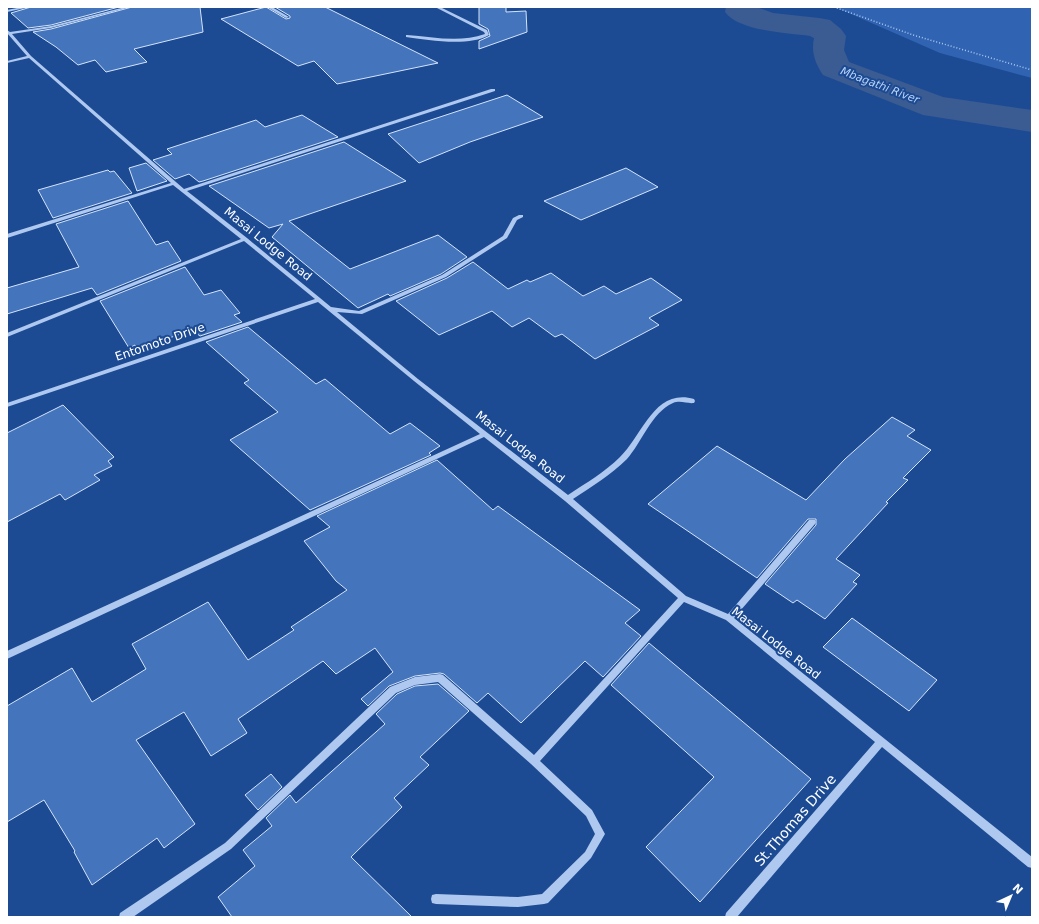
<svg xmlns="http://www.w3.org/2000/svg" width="1039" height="924" viewBox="0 0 1039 924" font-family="'DejaVu Sans',sans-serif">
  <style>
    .green { fill: #3064b2 }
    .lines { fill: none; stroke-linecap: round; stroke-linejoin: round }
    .river { fill: #3b5c92; fill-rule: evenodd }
    .building { fill: #4474bb; stroke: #d4e4fb }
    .path { stroke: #aec8ef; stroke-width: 1.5; stroke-dasharray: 1 2; stroke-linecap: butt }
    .minor { fill: #aec8ef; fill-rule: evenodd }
    .labels { text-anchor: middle; stroke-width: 4; stroke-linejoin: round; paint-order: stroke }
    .far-water-label { font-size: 11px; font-style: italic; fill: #bad3f6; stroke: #1c4b94 }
    .street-label { font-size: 12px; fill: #fff; stroke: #1c4b94 }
    .near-street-label { font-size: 14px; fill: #fff; stroke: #1c4b94 }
  </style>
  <rect width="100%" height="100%" fill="#1c4b94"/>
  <path class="green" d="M835,7H1032V78L940,53Z"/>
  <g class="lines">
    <path class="river" d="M726,7H756L773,13L819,18L830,20L841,29L846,36L844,50L849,62L943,97L1032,110V132L923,115L823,75C815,63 811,52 814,38L810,36C788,33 738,31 725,12Z"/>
  </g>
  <g class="building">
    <path d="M31,7H119L51,25L28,28L11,13Z"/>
    <path d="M132,7H200L203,32L134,49L147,62L106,72L95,60L78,65L56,47L33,32L51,29Z"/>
    <path d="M266,7L286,19L290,18V16L275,7H325L438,63L337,84L314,61L298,66L221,19Z"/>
    <path d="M479,7H506V12L526,11L527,32L479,49V41L490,36L488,29L479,24Z"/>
    <path d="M507,95L543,117L470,142L419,163L388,134Z"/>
    <path d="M302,115L338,137L203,181L199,182L189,174L175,179L153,160L172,154L167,149L256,120L265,127Z"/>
    <path d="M344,142L406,181L289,221L350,269L438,235L467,257L441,274L390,296L388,294L358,308L272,237L283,224L269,228L209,186Z"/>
    <path d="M146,163L167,181L137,191L129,168Z"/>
    <path d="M626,168L658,187L581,220L544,201Z"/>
    <path d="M108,170L110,172L114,171L132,193L53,218L38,190Z"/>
    <path d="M128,201L156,245L168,241L181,261L97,295L92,288L7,314V288L79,267L56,224Z"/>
    <path d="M473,262L508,289L527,280L530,282L551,273L583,296L604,286L616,294L651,278L682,300L649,318L659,325L595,359L562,334L555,337L529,318L512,327L492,311L439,335L396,301L447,278Z"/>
    <path d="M185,267L204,295L221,290L240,313L234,315L242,322L200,336L192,330L138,349L135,345L129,348L100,301Z"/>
    <path d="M248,327L316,384L325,379L390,434L410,423L440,446L429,453L431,455L310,510L230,440L278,412L244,383L249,380L206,342Z"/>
    <path d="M63,405L114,457L108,461L112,466L94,475L100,480L65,500L60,494L7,522V433Z"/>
    <path d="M892,417L915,430L907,436L931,450L903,478L908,480L886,502L888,503L836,559L860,575L853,582L857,584L825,619L797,600L793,603L765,584L816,525V519H808L757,578L648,504L717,446L806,500L845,459Z"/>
    <path d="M437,460L493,510L498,506L640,610L625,623L641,636L603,677L585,661L521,723L488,693L477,703L444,674L440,673L415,676L389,686L368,706L361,699L393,672L375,648L336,674L323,661L238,719L247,733L211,756L184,712L136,740L195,824L164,848L157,838L92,885L74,852L75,851L44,800L7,822V706L72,668L92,702L146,669L132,644L208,602L248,660L294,630L291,627L347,590L336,581L304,541L330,527L317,516Z"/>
    <path d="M852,618L937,680L909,711L823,647Z"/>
    <path d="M649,643L811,779L700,902L646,847L714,777L611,685Z"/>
    <path d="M438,684L469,711L420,757L429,765L394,798L402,807L351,857L412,917H232L218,897L255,866L243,850L272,826L266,818L290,795L296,803L385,724L376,714L397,694L415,686Z"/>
    <path d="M271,774L282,787L258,810L245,795Z"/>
  </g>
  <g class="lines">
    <path class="path" d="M834,7L913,35L1032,70"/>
    <g class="minor">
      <path d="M22,7H30L7,12V10Z"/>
      <path d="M125,7H131L51,28L12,34L31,56L184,189L491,89H495V91L187,191L247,238L331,307L359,311L442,275L503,236L513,218L519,215H523V217L517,220L507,238L446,277L362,314L337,312L418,379L568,495C586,483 605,472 620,457C643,435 654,388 694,399L695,401L694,403C687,404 681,400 673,403C651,413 642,442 627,459C611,475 591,487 573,499L686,596L728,614L809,520H815L816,522L815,524L734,618L1032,857V868L1028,867L882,747L737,917H725L726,913L875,742L726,620L684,602L540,761L592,810L605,834L591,858L548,903L544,904L518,907L436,904L432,903L431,899L432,895L436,894L518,897L542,894L585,852L595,834L586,816L531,764L438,682L415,685L396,693L231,849L133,917H119L120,913L225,843L390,687L415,677L440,674L443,675L534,755L678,598L565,501L484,437L7,659V651L480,434L414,381L318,302L7,407V403L315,299L244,241L7,337V333L241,239L173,185L7,238V234L171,183L29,58L7,63V61L27,56L7,33V30L10,32L51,26Z"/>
      <path d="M267,7H272L289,17L286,18Z"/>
      <path d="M435,7H440L487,30L489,35C469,47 428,40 406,37V35H407C433,37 460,43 485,34L484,32Z"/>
    </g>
  </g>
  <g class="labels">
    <g class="far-water-label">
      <text transform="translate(880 85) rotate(21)" y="4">Mbagathi River</text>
    </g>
    <g class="street-label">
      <text transform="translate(268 244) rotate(39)" y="4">Masai Lodge Road</text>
      <text transform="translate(160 342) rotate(-19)" y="4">Entomoto Drive</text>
      <text transform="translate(520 447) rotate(38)" y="4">Masai Lodge Road</text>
      <text transform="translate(776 643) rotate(38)" y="4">Masai Lodge Road</text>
    </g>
    <g class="near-street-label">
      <text transform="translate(795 820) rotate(-49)" y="5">St.Thomas Drive</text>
    </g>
  </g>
  <rect width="1039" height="924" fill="none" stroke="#ffffff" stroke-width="16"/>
  <g transform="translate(1011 896) rotate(44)" stroke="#1c4b94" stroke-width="3" paint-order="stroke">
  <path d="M0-3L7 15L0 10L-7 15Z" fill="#ffffff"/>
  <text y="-6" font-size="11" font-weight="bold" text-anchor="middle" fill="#ffffff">N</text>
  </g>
</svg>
